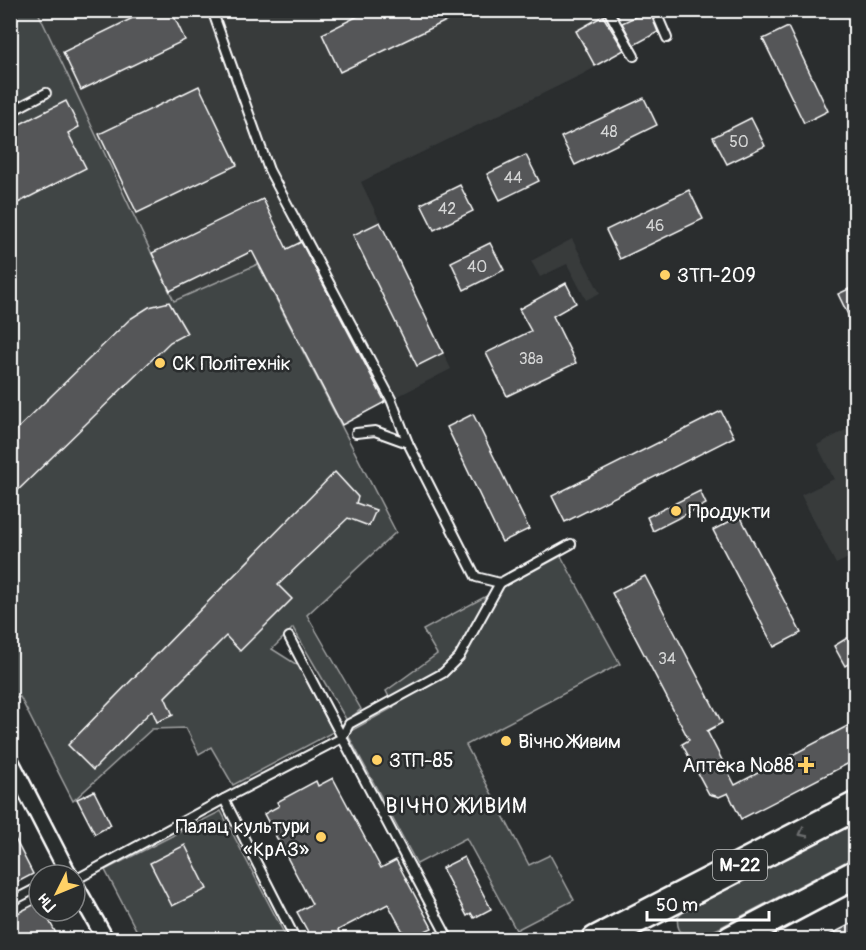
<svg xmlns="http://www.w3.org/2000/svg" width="866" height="950" viewBox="0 0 866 950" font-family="Pangolin,sans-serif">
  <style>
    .built { fill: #373a3b }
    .green { fill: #414445; stroke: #a0a2a2; stroke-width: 1.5 }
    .building { fill: #555758; stroke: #fff; stroke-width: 1.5 }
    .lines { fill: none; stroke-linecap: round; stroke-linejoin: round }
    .lane-casing { stroke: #fff; stroke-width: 12 }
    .street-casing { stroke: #fff; stroke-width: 20 }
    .highway-casing { stroke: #fff; stroke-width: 32 }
    .lane { stroke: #2a2d2e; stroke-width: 8 }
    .street { stroke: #2a2d2e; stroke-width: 15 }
    .highway { stroke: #2a2d2e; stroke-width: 27 }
    .oneway { stroke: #6a6c6d }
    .poi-dot { fill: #ffd166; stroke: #2a2d2e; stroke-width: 2 }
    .labels { text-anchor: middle; stroke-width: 5; stroke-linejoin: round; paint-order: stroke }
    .number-label { font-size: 16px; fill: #d4d5d5 }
    .shield { fill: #2a2d2e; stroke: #bfc0c0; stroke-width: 1.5 }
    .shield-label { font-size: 18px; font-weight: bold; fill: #fff }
    .poi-label { font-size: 20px; fill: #fff; stroke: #2a2d2e; text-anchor: start }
    .neighbourhood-label { font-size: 21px; letter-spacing: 1.5px; fill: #fff; stroke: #2a2d2e }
  </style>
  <rect width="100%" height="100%" fill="#2a2d2e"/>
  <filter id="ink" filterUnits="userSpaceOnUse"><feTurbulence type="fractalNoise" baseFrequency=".0167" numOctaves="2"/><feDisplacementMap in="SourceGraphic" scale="12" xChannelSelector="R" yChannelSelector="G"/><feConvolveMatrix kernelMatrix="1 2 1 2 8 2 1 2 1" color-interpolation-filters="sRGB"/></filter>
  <g filter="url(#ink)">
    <g class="built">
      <path d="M649,10L659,32L583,74L361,182L451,369L342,425L258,264L174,301L37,11Z"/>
      <path d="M572,239L600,293L586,300L567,264L540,277L531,261Z"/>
      <path d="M855,425V555L836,564L801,495L834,479L817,445Z"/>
    </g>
    <g class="green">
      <path d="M37,10L174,301L258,264L396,532L307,615L361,709L347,721L293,628L272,649L299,666L333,732L233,785L211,747L199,754L186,728L152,729L73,801L20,697L13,699L11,694L10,11Z"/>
      <path d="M561,556L620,664L466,745L529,865L550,855L574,900L516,930L466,838L417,864L347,733L394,707L386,691L437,654L423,630Z"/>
      <path d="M221,811L287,939H141L105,870Z"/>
      <path d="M855,821V857L702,937C688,943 675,932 678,917L687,908Z"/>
    </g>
    <g class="building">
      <path d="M149,10H171L185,40L81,90L63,52Z"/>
      <path d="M370,10H469L340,72L322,34Z"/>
      <path d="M649,10L658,32L634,45L622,23Z"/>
      <path d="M603,16L624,50L595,66L576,31Z"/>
      <path d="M788,27L828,111L804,123L763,39Z"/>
      <path d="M199,86L237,165L137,213L99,134Z"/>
      <path d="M644,98L657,125L575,165L561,137Z"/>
      <path d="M66,101L79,127L68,133L86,168L10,207V129Z"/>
      <path d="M751,118L765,146L727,164L713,137Z"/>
      <path d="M526,155L539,181L500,200L487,174Z"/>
      <path d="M460,185L473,211L434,230L421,204Z"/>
      <path d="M689,190L703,219L620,259L606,230Z"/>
      <path d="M263,199L287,249L301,242L385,402L342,425L252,251L170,291L152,253Z"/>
      <path d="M380,222L443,353L417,366L353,235Z"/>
      <path d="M490,243L504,270L464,290L451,262Z"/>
      <path d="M566,283L576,303L553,316L576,363L507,396L486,353L531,331L519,309Z"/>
      <path d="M855,286V329L838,294Z"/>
      <path d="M169,302L187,333L170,342L10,498V436L130,319L149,307Z"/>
      <path d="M721,411L734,437L565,522L552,496Z"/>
      <path d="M473,414L529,529L502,542L447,427Z"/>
      <path d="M335,472L358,497L356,503L376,510L369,526L348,518L278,585L292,599L240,651L226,636L165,697L173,715L157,722L152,710L93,770L68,745Z"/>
      <path d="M700,491L706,504L653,531L647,517Z"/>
      <path d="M740,516L801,633L774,647L713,530Z"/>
      <path d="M645,576L722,723L707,731L735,785L855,722V760L741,819L728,793L719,797L709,794L682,744L689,740L612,593Z"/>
      <path d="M847,638L855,652V660L845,666L834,646Z"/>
      <path d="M333,778L381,868L396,860L432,928L407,939L388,904L338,930L343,939H312L297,912L312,904L264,814L279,806L277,802L316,781L318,786Z"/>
      <path d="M94,791L111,825L95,834L77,799Z"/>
      <path d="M10,829L33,874L10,886Z"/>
      <path d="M185,845L207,889L172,906L150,863Z"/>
      <path d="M464,857L491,909L474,918L471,913L467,916L442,868Z"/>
      <path d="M39,902V911H44L59,939H16L10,930V917Z"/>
      <path d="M855,922V939H822Z"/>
    </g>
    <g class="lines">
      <defs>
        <g id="lane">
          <path d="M212,10L269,170L391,399L408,443L476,577L500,583"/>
          <path d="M608,10L634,56"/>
          <path d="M655,10L667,38"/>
          <path d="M10,112L46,93"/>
          <path d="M356,433L375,431L408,443"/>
          <path d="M289,637L449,940"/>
          <path d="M224,799L296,940"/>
          <path d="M75,880L224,799L342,738L349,724L443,673L459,657L500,583L571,544"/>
          <path d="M10,902L39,887"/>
        </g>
        <g id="street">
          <path d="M10,760L69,875"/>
          <path d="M75,885L106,940"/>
        </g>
        <g id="highway">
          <path d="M596,940L856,806"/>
          <path d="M731,940L856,874"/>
        </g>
      </defs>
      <use href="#lane" class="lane-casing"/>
      <use href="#street" class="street-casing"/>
      <use href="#highway" class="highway-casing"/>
      <use href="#lane" class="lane"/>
      <use href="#street" class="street"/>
      <use href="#highway" class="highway"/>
    </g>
    <defs><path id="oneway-chevron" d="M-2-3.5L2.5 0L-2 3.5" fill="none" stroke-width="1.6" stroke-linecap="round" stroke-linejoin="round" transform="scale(1.5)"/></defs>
    <use class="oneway" href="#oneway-chevron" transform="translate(803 833) rotate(153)"/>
  </g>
  <g class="poi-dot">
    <circle cx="665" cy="275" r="6"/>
    <circle cx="160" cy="363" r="6"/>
    <circle cx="676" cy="511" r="6"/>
    <circle cx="506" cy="741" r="6"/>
    <circle cx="377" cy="760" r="6"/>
    <path d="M803 756h6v6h6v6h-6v6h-6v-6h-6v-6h6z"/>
    <circle cx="321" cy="837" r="6"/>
  </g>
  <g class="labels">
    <g class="number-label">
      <text x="609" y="137">48</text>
      <text x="739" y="147">50</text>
      <text x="513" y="183">44</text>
      <text x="447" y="214">42</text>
      <text x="655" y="231">46</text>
      <text x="477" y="272">40</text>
      <text x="531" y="364">38а</text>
      <text x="667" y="664">34</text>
    </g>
    <rect class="shield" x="713" y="850" width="54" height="30" rx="4.5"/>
    <g class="shield-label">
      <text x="740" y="871">М-22</text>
    </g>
    <g class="poi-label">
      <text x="677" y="282">ЗТП-209</text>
      <text x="172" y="370">СК Політехнік</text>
      <text x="688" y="518">Продукти</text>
      <text x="518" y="748">Вічно Живим</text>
      <text x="389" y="767">ЗТП-85</text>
      <text x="794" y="772" text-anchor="end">Аптека №88</text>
      <text x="309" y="833" text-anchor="end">Палац культури<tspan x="309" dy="23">«КрАЗ»</tspan></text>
    </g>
    <g class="neighbourhood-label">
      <text x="457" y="813">ВІЧНО ЖИВИМ</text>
    </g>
  </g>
  <rect width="866" height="950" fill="none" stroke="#2a2d2e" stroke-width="36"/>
  <rect x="18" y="18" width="830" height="914" fill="none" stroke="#fff" stroke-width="2" filter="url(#ink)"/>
  <g transform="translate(57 893) rotate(227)"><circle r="28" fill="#2a2d2e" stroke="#7f8182" stroke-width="1.5"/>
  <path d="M0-4.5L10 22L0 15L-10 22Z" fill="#ffd166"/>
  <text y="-9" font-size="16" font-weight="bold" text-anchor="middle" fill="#ffffff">Пн</text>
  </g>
  <path d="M647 911v9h122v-9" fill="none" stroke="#ffffff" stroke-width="3"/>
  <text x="656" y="911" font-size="18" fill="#ffffff" stroke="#2a2d2e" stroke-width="4.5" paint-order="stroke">50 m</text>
</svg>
